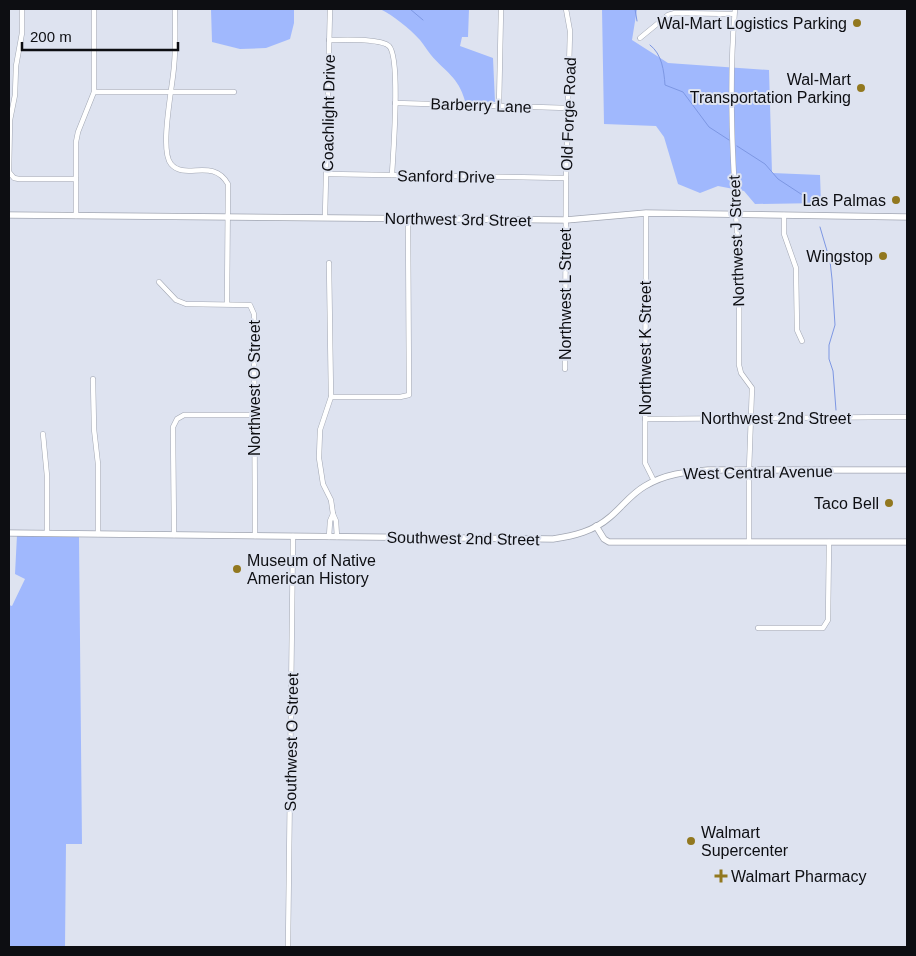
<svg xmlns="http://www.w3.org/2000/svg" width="916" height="956" viewBox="0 0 916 956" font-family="Helvetica,sans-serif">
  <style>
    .green { fill: #a0b8fd }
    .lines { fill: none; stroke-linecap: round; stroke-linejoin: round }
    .stream { stroke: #7d97e3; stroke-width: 1 }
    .street-casing { stroke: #a1a6b2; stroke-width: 5.5 }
    .secondary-casing { stroke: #a1a6b2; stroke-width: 7 }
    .street { stroke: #fff; stroke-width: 4.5 }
    .secondary { stroke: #fff; stroke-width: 5.5 }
    .poi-dot { fill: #92781f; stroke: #dee3f0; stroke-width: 2 }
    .labels { text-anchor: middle; stroke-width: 4; stroke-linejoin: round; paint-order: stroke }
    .poi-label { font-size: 16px; fill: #0d0e12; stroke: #dee3f0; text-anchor: end }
    .street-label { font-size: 16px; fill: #0d0e12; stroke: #dee3f0 }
  </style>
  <rect width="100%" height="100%" fill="#dee3f0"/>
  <g class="green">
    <path d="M211,9H294V23L290,39L266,48L240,49L212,42Z"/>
    <path d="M380,9H469L468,37H462L460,46L493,58L495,102L465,101C458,76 446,73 431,55C427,50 424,45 420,40C409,28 394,16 380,9Z"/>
    <path d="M602,9H637L632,40L668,63L769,70L772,173L820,175L821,203L755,204L744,191L718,186L700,193L678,184L664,137L656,126L604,124Z"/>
    <path d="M17,535L79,537L82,844H66L65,947H9V605L12,606L25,579L15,574Z"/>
  </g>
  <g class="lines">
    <g class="stream">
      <path d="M410,9L423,20"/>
      <path d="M635,9L637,21"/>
      <path d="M650,45C662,54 664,71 665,85L683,92L709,127L729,140"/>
      <path d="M737,146L765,164L778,179L804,196"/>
      <path d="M820,227L830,261L832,279L835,325L829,345V359L833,371L836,410"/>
    </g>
    <defs>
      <g id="street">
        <path d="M22,9V33L16,66L15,95L10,120L9,172L14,178L19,179H76"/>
        <path d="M175,9C175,28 176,47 174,66C173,85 159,150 171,164C185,181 213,157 228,184L227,304"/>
        <path d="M735,9C728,88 733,167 738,246C740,285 739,325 739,365L741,373L752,388L749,470V542"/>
        <path d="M640,38L668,15L675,13L734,14"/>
        <path d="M329,40C342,40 380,38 389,46C401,58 393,154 392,175"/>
        <path d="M94,92H234"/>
        <path d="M395,103L568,108"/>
        <path d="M499,106L501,9"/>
        <path d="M327,174L566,178"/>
        <path d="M646,213L645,463L654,481"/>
        <path d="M784,215V234L796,268L797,330L802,341"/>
        <path d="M76,216V142L78,132L94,92V9"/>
        <path d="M325,217L330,9"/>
        <path d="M329,263L331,397L320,430L319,458L323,484L331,500L333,514L336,521L337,537"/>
        <path d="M159,282L176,300L186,304L250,305L254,314L255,536"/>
        <path d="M565,369L566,178L570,31L566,9"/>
        <path d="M93,379L94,429L98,464V534"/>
        <path d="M331,397H400L409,395L408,218"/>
        <path d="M645,419L907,417"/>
        <path d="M43,434L47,476V533"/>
        <path d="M174,535L173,427L177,419L184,415H254"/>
        <path d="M329,537L330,521L333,514"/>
        <path d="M758,628H823L828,620L829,542"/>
        <path d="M288,947L293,536"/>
      </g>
      <g id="secondary">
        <path d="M9,215L566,220L646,213L907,217"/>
        <path d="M596,526L604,539L609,542H907"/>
        <path d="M9,533L553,539C574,536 594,531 610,517C622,507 631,494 645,486C665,474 685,472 708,470H907"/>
      </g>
    </defs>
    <use href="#street" class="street-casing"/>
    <use href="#secondary" class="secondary-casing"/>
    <use href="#street" class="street"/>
    <use href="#secondary" class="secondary"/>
  </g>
  <g class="poi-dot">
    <circle cx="857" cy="23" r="5"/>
    <circle cx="861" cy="88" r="5"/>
    <circle cx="896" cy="200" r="5"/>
    <circle cx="883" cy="256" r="5"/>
    <circle cx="889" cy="503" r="5"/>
    <circle cx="237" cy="569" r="5"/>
    <circle cx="691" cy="841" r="5"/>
    <path d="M718.5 868.5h5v5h5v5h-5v5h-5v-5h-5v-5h5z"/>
  </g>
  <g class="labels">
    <g class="poi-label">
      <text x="847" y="29">Wal-Mart Logistics Parking</text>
      <text x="851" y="85">Wal-Mart<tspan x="851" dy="18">Transportation Parking</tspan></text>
      <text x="886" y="206">Las Palmas</text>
      <text x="873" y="262">Wingstop</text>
      <text x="879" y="509">Taco Bell</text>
      <text x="247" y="566" text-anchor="start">Museum of Native<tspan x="247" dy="18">American History</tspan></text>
      <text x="701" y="838" text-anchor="start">Walmart<tspan x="701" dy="18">Supercenter</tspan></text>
      <text x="731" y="882" text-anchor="start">Walmart Pharmacy</text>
    </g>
    <g class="street-label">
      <text transform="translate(481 105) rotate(2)" y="6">Barberry Lane</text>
      <text transform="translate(328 113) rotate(-89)" y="6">Coachlight Drive</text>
      <text transform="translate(568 114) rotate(-88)" y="6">Old Forge Road</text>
      <text transform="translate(446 176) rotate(1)" y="6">Sanford Drive</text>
      <text transform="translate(458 219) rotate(1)" y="6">Northwest 3rd Street</text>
      <text transform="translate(736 241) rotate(-92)" y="6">Northwest J Street</text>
      <text transform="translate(565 294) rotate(-90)" y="6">Northwest L Street</text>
      <text transform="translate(645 348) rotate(-90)" y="6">Northwest K Street</text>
      <text transform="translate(254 388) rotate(-90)" y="6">Northwest O Street</text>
      <text x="776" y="424">Northwest 2nd Street</text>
      <text transform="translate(758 472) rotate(-1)" y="6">West Central Avenue</text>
      <text transform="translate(463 538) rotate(1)" y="6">Southwest 2nd Street</text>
      <text transform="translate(291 742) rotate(-89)" y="6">Southwest O Street</text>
    </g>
  </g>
  <rect width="916" height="956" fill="none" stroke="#0d0e12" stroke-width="20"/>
  <path d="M22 42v8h156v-8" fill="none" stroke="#0d0e12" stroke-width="2.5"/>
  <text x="30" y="42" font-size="15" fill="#0d0e12" stroke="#dee3f0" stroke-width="4" paint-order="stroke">200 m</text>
</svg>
